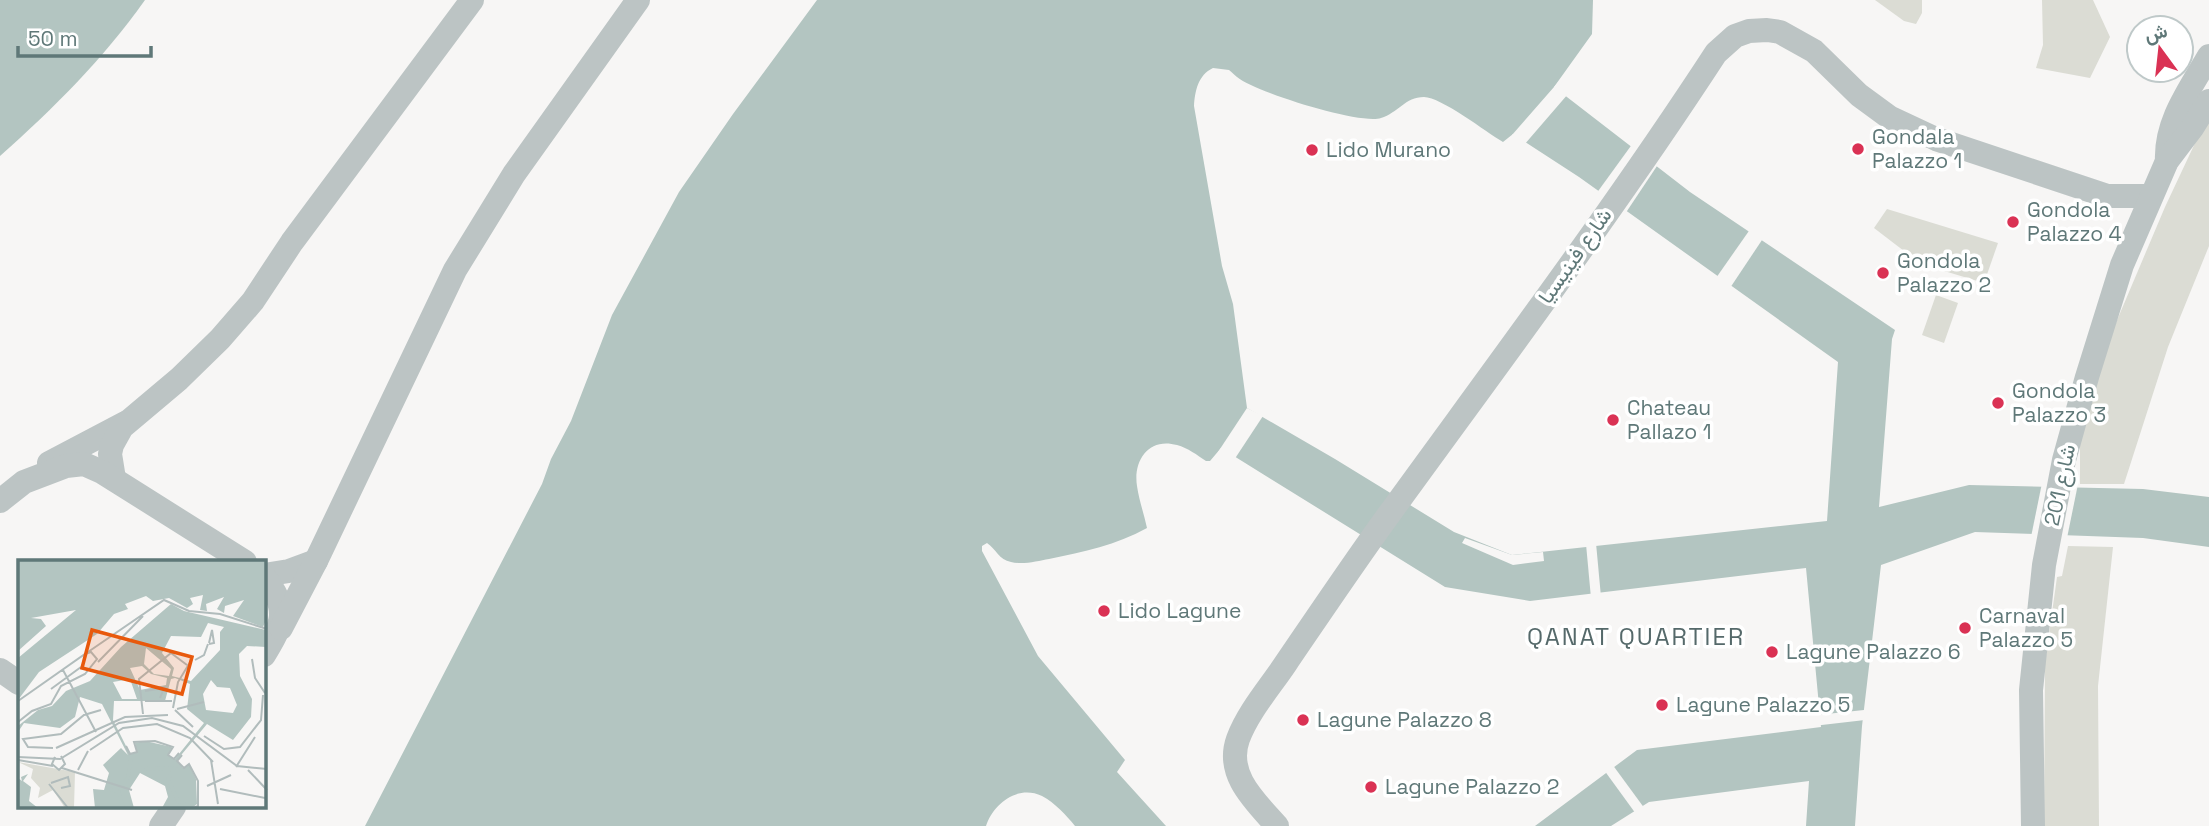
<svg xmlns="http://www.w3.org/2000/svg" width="2209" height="826" viewBox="0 0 2209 826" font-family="'Space Grotesk',Vazirmatn,sans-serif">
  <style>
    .green { fill: #dbdcd4 }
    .water { fill: #b3c5c1; fill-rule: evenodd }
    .pier { fill: #f7f6f5 }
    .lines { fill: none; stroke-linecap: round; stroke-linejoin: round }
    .minor { stroke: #bcc4c4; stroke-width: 24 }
    .poi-dot { fill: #da3254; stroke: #fff; stroke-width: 2.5 }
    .labels { text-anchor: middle; stroke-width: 7; stroke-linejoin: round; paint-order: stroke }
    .poi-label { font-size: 21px; fill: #5f7878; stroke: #fff; text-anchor: start }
    .street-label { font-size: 21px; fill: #5f7878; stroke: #fff }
    .quarter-label { font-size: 24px; letter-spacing: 2px; fill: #55696a; stroke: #fff }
    .inset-river { fill: none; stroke: #b3c5c1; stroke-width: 3.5 }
    .inset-road { fill: none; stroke: #b1bcbc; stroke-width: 2 }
    .view { fill: #e8590c; fill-opacity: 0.15; stroke: #e8590c; stroke-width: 3.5 }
    .inset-edge { fill: none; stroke: #5f7878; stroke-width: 3.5 }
  </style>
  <rect width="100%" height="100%" fill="#f7f6f5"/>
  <g class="green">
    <path d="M1875,0H1922V13L1916,24L1904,21Z"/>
    <path d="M2042,0H2093L2110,37L2090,78L2036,68L2043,45Z"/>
    <path d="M2209,121V246L2168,347L2124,484H2080V440L2104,351L2165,207L2196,141Z"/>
    <path d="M1887,209L1998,243L1984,283L1921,264L1874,228Z"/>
    <path d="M1936,295L1958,303L1944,343L1922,335Z"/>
    <path d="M2068,546L2113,547L2098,686L2099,826H2044L2045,663L2057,577L2062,576Z"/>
  </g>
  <g class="water">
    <path d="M0,0H145C103,59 54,108 0,156Z"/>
    <path d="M817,0H1593L1592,34L1554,87L1690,192L1895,330L1892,339L1879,507L1969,485L2143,489L2209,497V547L2143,538L1975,532L1881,565L1862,726L1855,826H1806L1809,781L1649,802L1611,826H1535L1637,750L1821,727L1806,568L1530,601L1445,587L1221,448L1210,461H1206C1197,455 1188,448 1177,445C1149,437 1133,460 1137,486C1139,500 1144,514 1147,528C1116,545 1084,552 1049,559C1038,561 1023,565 1011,562C999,560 996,549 987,543L982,546V551L1038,656L1125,760L1117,772L1166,826H1075C1066,815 1055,803 1042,796C1018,784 993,804 986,826H365L542,484L551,459L571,421L612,315L679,192L733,114ZM1213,68L1229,70C1232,72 1234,75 1237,77C1255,92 1360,125 1381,118C1398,113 1405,97 1424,97C1441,97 1486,132 1503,142L1513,134L1579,177L1838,362L1827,521L1512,555L1454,532L1335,459L1247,408L1233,304L1222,266L1194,106C1195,91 1198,75 1213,68Z"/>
  </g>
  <g class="pier">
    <path d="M1561,79L1563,81L1559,86L1568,94L1524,145L1512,135Z"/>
    <path d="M1633,143L1659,163L1625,214L1596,194Z"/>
    <path d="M1751,228L1764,237L1730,288L1716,278Z"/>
    <path d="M1247,408L1263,416L1234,460L1218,452Z"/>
    <path d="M2042,483L2078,484L2067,538L2031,537Z"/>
    <path d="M1465,538L1512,555L1543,552L1544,561L1513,565L1462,543Z"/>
    <path d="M1596,543L1601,597L1591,598L1586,544Z"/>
    <path d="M1864,710L1865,720L1813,726V724H1818L1817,715Z"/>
    <path d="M1612,764L1645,809L1636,814L1604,770Z"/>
  </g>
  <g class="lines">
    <g class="minor">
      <path d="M2167,161C2165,122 2190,89 2209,56"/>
      <path d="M49,463L125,423"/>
      <path d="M114,479L110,454L112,445L122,427L179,379L220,339L253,301L292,242L472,0"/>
      <path d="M0,501L24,482L66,466L84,464L102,472L245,562"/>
      <path d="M264,575L289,571L316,561"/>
      <path d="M264,577C290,609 283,624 264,655"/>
      <path d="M281,628L316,561L455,270L514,174L638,0"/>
      <path d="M0,670L19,683"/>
      <path d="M161,826L174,807"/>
      <path d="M1277,826C1256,802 1225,775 1238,739C1248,712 1270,687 1286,663C1318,616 1349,570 1382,524C1495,368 1611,214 1716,53L1735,36L1749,31L1767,30L1780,32L1814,51L1859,95L1889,117L1936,139L2107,196H2151"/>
      <path d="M2033,826L2031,690L2044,565L2064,460L2087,377L2122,265L2167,161L2192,128L2209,101"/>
    </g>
  </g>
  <g class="poi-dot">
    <circle cx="1858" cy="149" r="7"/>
    <circle cx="1312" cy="150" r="7"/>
    <circle cx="2013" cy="222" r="7"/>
    <circle cx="1883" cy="273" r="7"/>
    <circle cx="1998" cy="403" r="7"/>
    <circle cx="1613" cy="420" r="7"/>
    <circle cx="1104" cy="611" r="7"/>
    <circle cx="1965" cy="628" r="7"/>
    <circle cx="1772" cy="652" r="7"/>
    <circle cx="1662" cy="705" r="7"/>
    <circle cx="1303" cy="720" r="7"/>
    <circle cx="1371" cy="787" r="7"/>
  </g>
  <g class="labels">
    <g class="poi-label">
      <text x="1872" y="144">Gondala<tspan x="1872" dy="24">Palazzo 1</tspan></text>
      <text x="1326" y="157">Lido Murano</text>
      <text x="2027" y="217">Gondola<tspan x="2027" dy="24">Palazzo 4</tspan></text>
      <text x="1897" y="268">Gondola<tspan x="1897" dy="24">Palazzo 2</tspan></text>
      <text x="2012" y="398">Gondola<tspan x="2012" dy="24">Palazzo 3</tspan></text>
      <text x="1627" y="415">Chateau<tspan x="1627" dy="24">Pallazo 1</tspan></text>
      <text x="1118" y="618">Lido Lagune</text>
      <text x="1979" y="623">Carnaval<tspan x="1979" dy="24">Palazzo 5</tspan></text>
      <text x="1786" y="659">Lagune Palazzo 6</text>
      <text x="1676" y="712">Lagune Palazzo 5</text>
      <text x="1317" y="727">Lagune Palazzo 8</text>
      <text x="1385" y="794">Lagune Palazzo 2</text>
    </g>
    <g class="street-label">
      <text transform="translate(1575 256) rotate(-55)" y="7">شارع فينيسيا</text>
      <text transform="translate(2060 485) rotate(-78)" y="7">شارع 201</text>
    </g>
    <g class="quarter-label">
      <text x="1636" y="645">QANAT QUARTIER</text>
    </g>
  </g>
  <g transform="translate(18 560)">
    <rect width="248" height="248" fill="#f7f6f5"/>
    <path d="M0,202L57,212L56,248H47L35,230L20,238L22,228L13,218L15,209Z" fill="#dbdcd4"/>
    <path d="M0,1H248V60L245,67L215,56L226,40L207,46L206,53L199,49L206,37L188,44L189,51L182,50L185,35L172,38L175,44L169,48L151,38L135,41L128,36L107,44L110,49L96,54L79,74L21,112L0,140V98L58,50L13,58L23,59L28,66L0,91ZM153,44L166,51L248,70V87L229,86L221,94L222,116L234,139L233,157L215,180L189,164L159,200L165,208L171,204L178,219L179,244L174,248H144L150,237L147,226L122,213L111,230L116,248H77L75,229L86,230L91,213L85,205L103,188L110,195L84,144L62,137L57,157L42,168L6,163L0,172V166L20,150L34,146L48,131L72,121L103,87ZM190,63L206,67L202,72V90L173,121L154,116L156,108L144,93L153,76L183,77ZM128,88L153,109L151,116L136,114L126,104ZM124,106L133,114L149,118L148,125L122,130L112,108ZM157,118L172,124L169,149L186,163L157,199L150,195L154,187L127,181L117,183L119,192L112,194L95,160L96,141H147L153,119ZM112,119L119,139H104L95,122ZM193,120L199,127L212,128L219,145L215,153L188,150L185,134ZM10,214L5,221L13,227L11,241L20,248H0V218L4,221L3,217Z" fill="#b3c5c1" fill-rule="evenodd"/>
    <path class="inset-river" d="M114,196L130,209L154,208M159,204L150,219L160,241L173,247M104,224L110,218L113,197M92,229L101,232L105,248"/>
    <path class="inset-road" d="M191,83L194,70L196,83L191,84M70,92L146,40L171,51L202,54L249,69M234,99L237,118L247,133M177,100L186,95L190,84M80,102L125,56M45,110L78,172M33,129L63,107M127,131L146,128L142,138M0,141L67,94L73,92L79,99L67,114L43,126L33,144L14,151L0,162M127,141H154M155,148L160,122L174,99M159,149L186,142M157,150L175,167M125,154L121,119L153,93L169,105M186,176L206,189L222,187L243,160L245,135M108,186L112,194L119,192L116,182L137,181L155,187L150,195L156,199L161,193M35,188L10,187L5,179L43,174L66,155L83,150M38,188L107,157L150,155M72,190L105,168L139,164L172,178L195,202M164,195L159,201L166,208L171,204L180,221V246L175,248M0,197L42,199L101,163L134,158L165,166L219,206L249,209M37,197L34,204L41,210L47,204L43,196M0,200L35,206M193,200L200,244M218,207L237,177M44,208L114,230M60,210L70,191M230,210L249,230M33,223L50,217L52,226L43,228M31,224L50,248M189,226L213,215M202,229L247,238"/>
    <path class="view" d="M74,70L174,97L164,134L64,108Z"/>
    <rect width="248" height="248" class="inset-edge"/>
  </g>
  <g transform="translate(2160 49) rotate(345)"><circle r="33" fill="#ffffff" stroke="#bfc9c9" stroke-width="2"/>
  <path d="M0-5L12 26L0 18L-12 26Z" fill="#da3254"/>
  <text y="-10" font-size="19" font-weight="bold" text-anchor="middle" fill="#5f7878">ش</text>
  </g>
  <path d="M18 46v10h133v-10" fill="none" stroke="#5f7878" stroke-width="3.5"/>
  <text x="28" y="46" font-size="21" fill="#5f7878" stroke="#ffffff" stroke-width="5" paint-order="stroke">50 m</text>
</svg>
